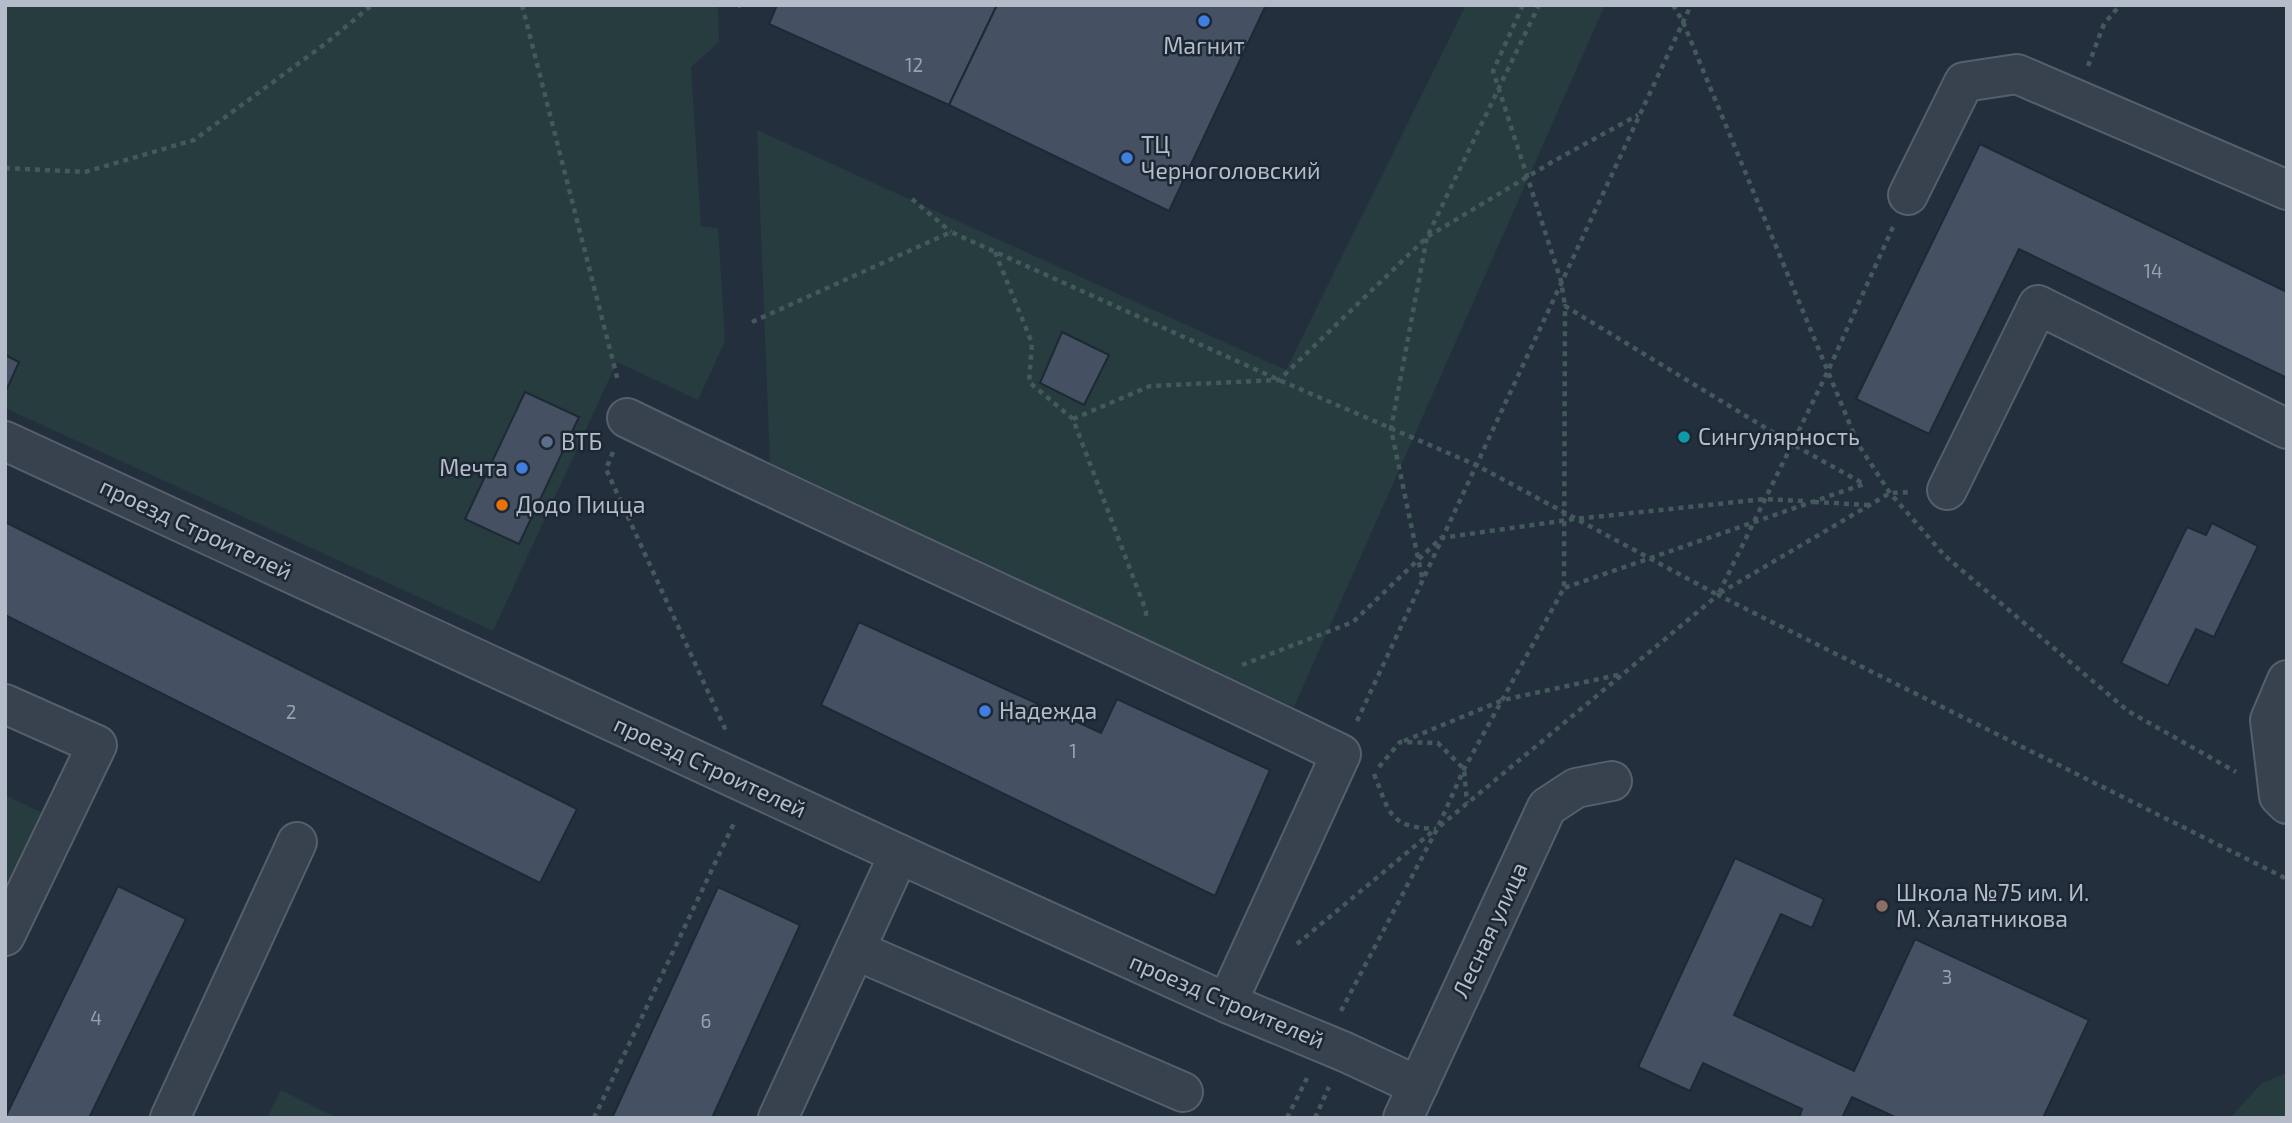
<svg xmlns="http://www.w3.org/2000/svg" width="2292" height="1123" viewBox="0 0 2292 1123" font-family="'Exo 2',sans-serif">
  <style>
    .green { fill: #263c3f }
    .building { fill: #455162; stroke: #1f2835; stroke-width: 2 }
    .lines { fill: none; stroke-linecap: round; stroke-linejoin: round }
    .minor-casing { stroke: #565f6c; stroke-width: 42 }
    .path { stroke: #44595c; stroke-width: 4.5; stroke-dasharray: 5 5; stroke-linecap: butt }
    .minor { stroke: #38414e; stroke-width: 38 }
    .shop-dot { fill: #3f7fe0; stroke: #1d2633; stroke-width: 2.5 }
    .culture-dot { fill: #0f9aa8; stroke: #1d2633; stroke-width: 2.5 }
    .service-dot { fill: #5c6f8a; stroke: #1d2633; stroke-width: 2.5 }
    .food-dot { fill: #e8710a; stroke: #1d2633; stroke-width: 2.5 }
    .education-dot { fill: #8d6e63; stroke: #1d2633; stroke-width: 2.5 }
    .labels { text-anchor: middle; stroke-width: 5; stroke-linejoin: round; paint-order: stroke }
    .number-label { font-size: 19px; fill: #98a1af }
    .poi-label { font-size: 23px; fill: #b4bcc9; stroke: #1d2633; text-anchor: start }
    .street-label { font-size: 23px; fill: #b4bcc9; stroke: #1d2633 }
  </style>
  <rect width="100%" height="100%" fill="#242f3e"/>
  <g class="green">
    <path d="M5,5H718L719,42L691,67L701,226L718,228L725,341L698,400L617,362L493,631L5,408V393L19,362L5,355Z"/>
    <path d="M1466,5H1605L1294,707L770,463L757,130L1286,370Z"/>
    <path d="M5,795L47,815L5,904Z"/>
    <path d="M2287,1073V1118H2230L2262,1083Z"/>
    <path d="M281,1090L337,1118H267Z"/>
  </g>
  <g class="building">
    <path d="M777,5H997L949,105L769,24Z"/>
    <path d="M997,5H1266L1169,211L949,105Z"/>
    <path d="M1980,144L2287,292V378L2019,249L1929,434L1856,399Z"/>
    <path d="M1062,332L1109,355L1084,405L1040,383Z"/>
    <path d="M5,355L19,362L5,393Z"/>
    <path d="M525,392L579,417L519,544L465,519Z"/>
    <path d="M5,522L577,809L540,883L5,615Z"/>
    <path d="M2212,523L2258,546L2214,637L2196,629L2168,686L2121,663L2187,527L2206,535Z"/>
    <path d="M859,622L1101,733L1117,699L1270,770L1215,896L821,705Z"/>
    <path d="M1735,858L1824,899L1812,928L1781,914L1734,1015L1854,1071L1915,939L2089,1020L2043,1118H1897L1852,1097L1842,1118H1799L1802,1109L1703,1063L1690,1091L1638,1067Z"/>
    <path d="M118,886L186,919L89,1118H5Z"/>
    <path d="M718,887L800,925L712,1118H612Z"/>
  </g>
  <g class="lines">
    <defs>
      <g id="minor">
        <path d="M1908,195L1964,82L2017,74L2287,190"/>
        <path d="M627,418C864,533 1105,639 1341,754L1227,1003"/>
        <path d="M5,441L899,854L1227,1003L1345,1052L1418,1086"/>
        <path d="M1947,490L2038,305L2287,429"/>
        <path d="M2287,680L2270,720L2279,796L2287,804"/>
        <path d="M5,704L97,745L5,936"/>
        <path d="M855,950L1183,1092"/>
        <path d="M170,1118L297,842"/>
        <path d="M778,1118L899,854"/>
        <path d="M1403,1118L1547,807L1576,788L1612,781"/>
      </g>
    </defs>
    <use href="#minor" class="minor-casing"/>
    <g class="path">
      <path d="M522,5L618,381"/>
      <path d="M739,5L741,7"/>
      <path d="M1523,5L1493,71L1561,281L1565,306"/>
      <path d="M1673,5L1683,22L1858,444L1890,493L1945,556L2128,711L2236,772"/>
      <path d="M2088,66L2104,24L2120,5"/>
      <path d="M5,168L85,172L194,140L325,44L372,5"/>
      <path d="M912,199L951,232"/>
      <path d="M995,252L1032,343L1029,382L1073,419L1146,611V618"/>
      <path d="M752,322L951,232L1279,380L1476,465L1718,595L1828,371L1893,227"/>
      <path d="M1073,419L1150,386L1279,380L1427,237L1552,162L1638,115"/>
      <path d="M613,452L606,469L726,731"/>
      <path d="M1814,502L1869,505"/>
      <path d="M1422,577L1391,429L1427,237L1539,5"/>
      <path d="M1720,593L1890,493L1911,492"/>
      <path d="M1242,665L1353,622L1441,538L1575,519L1765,499L1805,501"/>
      <path d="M1357,721L1691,5"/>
      <path d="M1404,741L1503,700L1622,674"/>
      <path d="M1379,767L1400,742L1438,743L1464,769L1467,803"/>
      <path d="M1374,774C1390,813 1388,827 1436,829"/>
      <path d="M1440,826L1718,595L2287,879"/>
      <path d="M1297,944L1433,831"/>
      <path d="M1341,1011L1437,829L1464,769L1564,588L1565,306L1792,444L1864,484L1564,588"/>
      <path d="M594,1118L735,821"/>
      <path d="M1287,1118L1307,1078"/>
      <path d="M1315,1118L1329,1087"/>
    </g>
    <use href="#minor" class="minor"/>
  </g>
  <g class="shop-dot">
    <circle cx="1204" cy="21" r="7"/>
    <circle cx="1127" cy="158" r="7"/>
    <circle cx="522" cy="468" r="7"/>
    <circle cx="985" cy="711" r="7"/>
  </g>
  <circle class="culture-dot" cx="1684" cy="437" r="7"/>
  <circle class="service-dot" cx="547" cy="442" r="7"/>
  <circle class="food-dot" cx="502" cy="505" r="7"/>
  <circle class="education-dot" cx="1882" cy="906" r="7"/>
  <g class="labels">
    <g class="number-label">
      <text x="914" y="72">12</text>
      <text x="2153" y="278">14</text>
      <text x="291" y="719">2</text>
      <text x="1073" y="758">1</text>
      <text x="1947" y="984">3</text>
      <text x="96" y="1025">4</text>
      <text x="706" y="1028">6</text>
    </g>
    <g class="poi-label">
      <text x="1204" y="54" text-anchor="middle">Магнит</text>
      <text x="1141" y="153">ТЦ<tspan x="1141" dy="26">Черноголовский</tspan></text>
      <text x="1698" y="445">Сингулярность</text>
      <text x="561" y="450">ВТБ</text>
      <text x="508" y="476" text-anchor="end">Мечта</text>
      <text x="516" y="513">Додо Пицца</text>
      <text x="999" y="719">Надежда</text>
      <text x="1896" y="901">Школа №75 им. И.<tspan x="1896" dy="26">М. Халатникова</tspan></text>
    </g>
    <g class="street-label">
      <text transform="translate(196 529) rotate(25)" y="8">проезд Строителей</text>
      <text transform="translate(710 767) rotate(25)" y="8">проезд Строителей</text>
      <text transform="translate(1490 930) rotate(-65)" y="8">Лесная улица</text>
      <text transform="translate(1227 1001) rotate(23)" y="8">проезд Строителей</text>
    </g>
  </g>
  <rect width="2292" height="1123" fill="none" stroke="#b4bcc9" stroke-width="14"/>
</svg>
